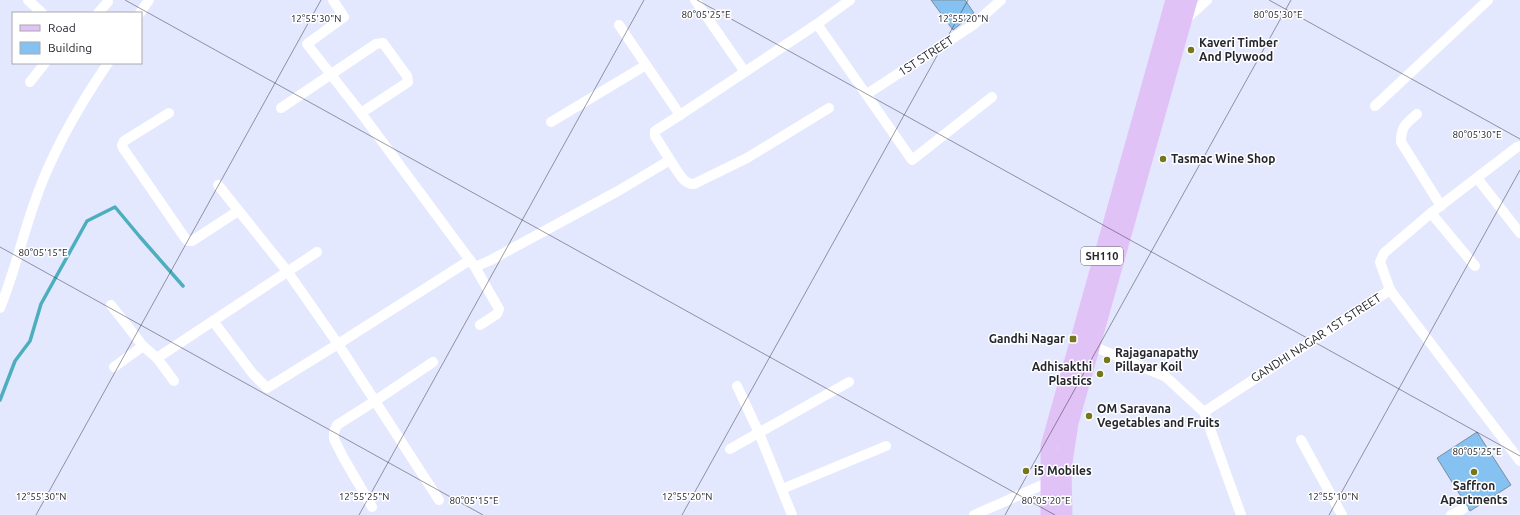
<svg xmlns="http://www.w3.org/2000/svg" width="1520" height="515" viewBox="0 0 1520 515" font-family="Ubuntu,sans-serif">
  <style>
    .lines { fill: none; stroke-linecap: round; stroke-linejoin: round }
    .stream { stroke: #4daebe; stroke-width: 3.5 }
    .building { fill: #85c2f2; stroke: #7c8d9c }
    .street { stroke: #fff; stroke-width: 10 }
    .primary { stroke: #e1c2f7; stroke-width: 17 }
    .ticks { fill: none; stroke: #25262e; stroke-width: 1; stroke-opacity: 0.45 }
    .poi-dot { fill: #76771d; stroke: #fff; stroke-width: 1.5 }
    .labels { text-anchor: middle; stroke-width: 3; stroke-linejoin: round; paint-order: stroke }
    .shield { fill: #fff; stroke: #66676d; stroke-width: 1 }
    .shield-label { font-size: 11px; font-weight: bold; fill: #25262e }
    .poi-label { font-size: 12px; font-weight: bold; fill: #25262e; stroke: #fff; text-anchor: start }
    .street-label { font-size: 12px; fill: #25262e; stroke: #fff }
    .ticks-label { font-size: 10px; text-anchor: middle; fill: #25262e; stroke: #fff; stroke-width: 3; stroke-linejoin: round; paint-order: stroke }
  </style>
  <rect width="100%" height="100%" fill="#e4e8fe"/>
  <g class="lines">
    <path class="stream" d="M0,400L15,361L30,341L41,304L87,221L115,207L140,237L183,286"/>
  </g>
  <g class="building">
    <path d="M931,0H965L974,13L953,30Z"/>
    <path d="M1477,432L1511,485L1470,511L1437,458Z"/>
  </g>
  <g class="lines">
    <g class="street">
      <path d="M28,0L42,13"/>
      <path d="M333,0L344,17L307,44L361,113"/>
      <path d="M695,0L745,72"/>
      <path d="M98,13L108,2"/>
      <path d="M140,13L149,0"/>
      <path d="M1186,19L1207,0"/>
      <path d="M817,24L912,160L992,97"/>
      <path d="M619,25L680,115"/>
      <path d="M30,82L45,63"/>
      <path d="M867,94L973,25L1001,0"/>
      <path d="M1375,106L1488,0"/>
      <path d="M281,108L376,44L383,43L407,76L408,82L361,113L475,267L499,309L497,314L480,325"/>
      <path d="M169,113L124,141L122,145L123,148L185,238L188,241H192L238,211"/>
      <path d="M1417,114C1406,124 1401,126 1401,142L1441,206"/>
      <path d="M551,122L646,65"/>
      <path d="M1520,146L1517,147L1431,213L1384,253L1380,262L1390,290L1520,461"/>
      <path d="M670,160C676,168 683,185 694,184L747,158L829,108"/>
      <path d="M1477,178L1520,233"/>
      <path d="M218,185L287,271L338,344L470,260"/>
      <path d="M1431,213L1475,266"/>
      <path d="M475,267L491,260L618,191L670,160L655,136V131L680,115L817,24L850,0"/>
      <path d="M111,305L143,346L157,358L213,321L253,374L267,388L338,344L375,401L433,362"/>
      <path d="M0,308C14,274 22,238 34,204C51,153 78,107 108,63"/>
      <path d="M213,321L317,252"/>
      <path d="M1088,344L1166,377L1204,412L1241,515"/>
      <path d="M157,358L174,381"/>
      <path d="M114,367L143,346"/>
      <path d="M737,386L759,433L792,515"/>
      <path d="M1204,412L1390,290"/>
      <path d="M1301,440L1342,515"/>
      <path d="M730,449L849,382"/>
      <path d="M782,489L886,446"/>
      <path d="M372,507L343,457L334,439V432L337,425L375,401L439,500"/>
      <path d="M974,515L1049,482"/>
      <path d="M1451,515L1463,509"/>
    </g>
    <g class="primary">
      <path d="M1049,515V446L1174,0"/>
      <path d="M1064,515L1063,469L1070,423L1189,0"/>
    </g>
  </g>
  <path class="ticks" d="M125,0L1055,515M697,0L1520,456M1269,0L1520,139M0,247L483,515M36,515L321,0M359,515L644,0M682,515L968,0M1005,515L1291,0M1329,515L1520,170"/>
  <g class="poi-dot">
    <circle cx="1191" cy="50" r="4"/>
    <circle cx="1163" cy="159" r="4"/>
    <rect x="1069" y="335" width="8" height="8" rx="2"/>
    <circle cx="1107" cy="360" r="4"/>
    <circle cx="1100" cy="374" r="4"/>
    <circle cx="1089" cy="416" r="4"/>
    <circle cx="1026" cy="471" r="4"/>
    <circle cx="1474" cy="472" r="4"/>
  </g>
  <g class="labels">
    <rect class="shield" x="1081" y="247" width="42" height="18" rx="3"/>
    <g class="shield-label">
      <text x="1102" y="260">SH110</text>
    </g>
    <g class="poi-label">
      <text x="1199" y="47">Kaveri Timber<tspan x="1199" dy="14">And Plywood</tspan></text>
      <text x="1171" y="163">Tasmac Wine Shop</text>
      <text x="1065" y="343" text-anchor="end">Gandhi Nagar</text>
      <text x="1115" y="357">Rajaganapathy<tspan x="1115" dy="14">Pillayar Koil</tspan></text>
      <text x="1092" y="371" text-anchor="end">Adhisakthi<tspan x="1092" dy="14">Plastics</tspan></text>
      <text x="1097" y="413">OM Saravana<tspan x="1097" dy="14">Vegetables and Fruits</tspan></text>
      <text x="1034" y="475">i5 Mobiles</text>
      <text x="1474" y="490" text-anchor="middle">Saffron<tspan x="1474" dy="14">Apartments</tspan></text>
    </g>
    <g class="street-label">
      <text transform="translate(926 56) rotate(-33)" y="4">1ST STREET</text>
      <text transform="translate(1316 338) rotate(-33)" y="4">GANDHI NAGAR 1ST STREET</text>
    </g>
  </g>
  <g class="ticks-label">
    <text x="1278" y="18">80°05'30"E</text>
    <text x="706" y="18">80°05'25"E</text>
    <text x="316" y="22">12°55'30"N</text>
    <text x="963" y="22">12°55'20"N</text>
    <text x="1477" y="138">80°05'30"E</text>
    <text x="43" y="256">80°05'15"E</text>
    <text x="1477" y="455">80°05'25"E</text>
    <text x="41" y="500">12°55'30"N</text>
    <text x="364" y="500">12°55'25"N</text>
    <text x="687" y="500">12°55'20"N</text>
    <text x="1333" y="500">12°55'10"N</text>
    <text x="474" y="504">80°05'15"E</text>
    <text x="1046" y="504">80°05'20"E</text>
  </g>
  <rect x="12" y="12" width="130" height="52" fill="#ffffff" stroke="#a8a8ab"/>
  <rect x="20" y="25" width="20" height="6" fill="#e1c2f7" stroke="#a8a8ab"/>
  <text x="48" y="32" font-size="12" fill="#25262e">Road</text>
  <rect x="20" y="42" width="20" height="12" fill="#85c2f2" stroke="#a8a8ab"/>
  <text x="48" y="52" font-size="12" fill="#25262e">Building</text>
</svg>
